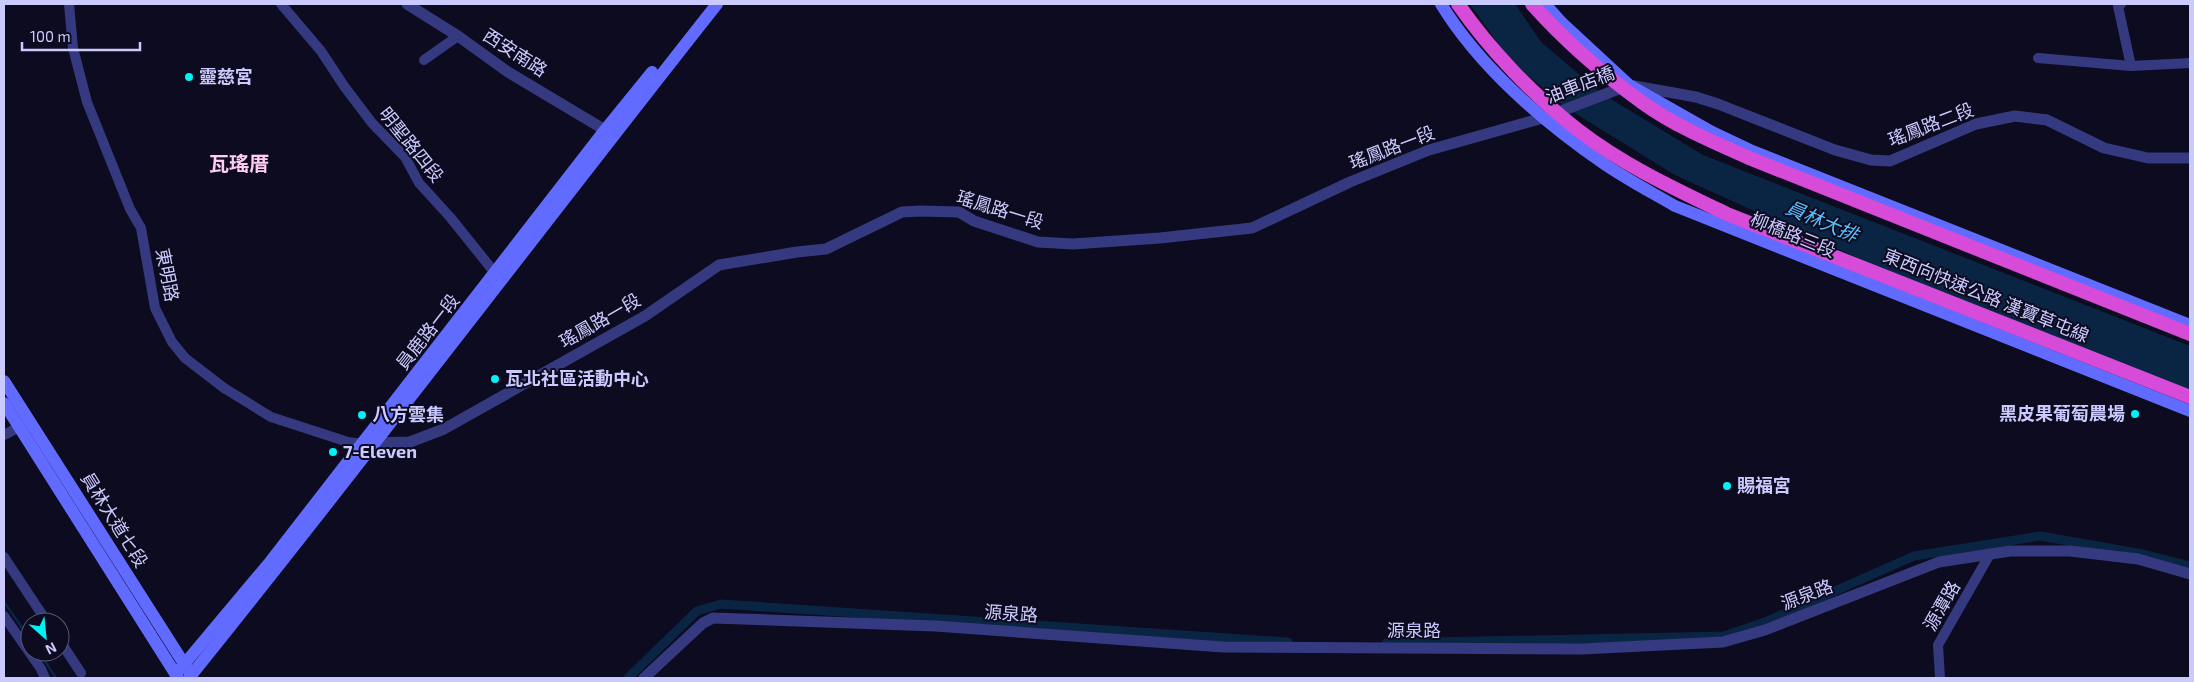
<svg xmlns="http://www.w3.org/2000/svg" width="2194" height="682" viewBox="0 0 2194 682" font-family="'Exo 2','Noto Sans TC',sans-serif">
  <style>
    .water { fill: #0a2544 }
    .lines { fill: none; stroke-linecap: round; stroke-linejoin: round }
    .stream { stroke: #0a2544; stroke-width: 2.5 }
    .canal { stroke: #0a2544; stroke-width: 9 }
    .minor { stroke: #353980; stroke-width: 10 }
    .tertiary { stroke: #353980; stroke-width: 11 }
    .secondary { stroke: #616bff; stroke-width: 12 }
    .trunk-bridge { stroke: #d64bd7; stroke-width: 14 }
    .poi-dot { fill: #00f2f5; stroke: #0d0b1f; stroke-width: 2 }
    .labels { text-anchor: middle; stroke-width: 4; stroke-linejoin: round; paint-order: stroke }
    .street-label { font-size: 18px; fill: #cbcaff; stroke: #0d0b1f }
    .poi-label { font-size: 18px; font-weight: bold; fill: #cbcaff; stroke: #0d0b1f; text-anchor: start }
    .water-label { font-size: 19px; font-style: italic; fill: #58c0ff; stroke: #0d0b1f }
    .quarter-label { font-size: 20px; font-weight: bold; fill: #ffccf1; stroke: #0d0b1f }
  </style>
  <rect width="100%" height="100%" fill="#0d0b1f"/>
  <path class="water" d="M1470,4H1515L1541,42L1601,93L1703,155L2190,346V390L1893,274L1675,175L1565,107L1510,60Z"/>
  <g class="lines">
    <g class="stream">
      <path d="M4,602L30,639"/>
      <path d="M39,652L56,678"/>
    </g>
    <g class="canal">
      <path d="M1386,643L1724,636L1765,622L1914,556L2040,536L2143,554L2190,566"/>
      <path d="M628,678L697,611L721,604L1288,642"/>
    </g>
    <g class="minor">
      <path d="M69,4L73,48L87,102L130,209L141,228L155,308L172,342L185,358L224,388L271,417L348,442L363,444"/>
      <path d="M281,4L321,51L344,86L372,123L405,157L419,183L450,217L499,278"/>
      <path d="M2121,4L2118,6L2131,66"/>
      <path d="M2038,58L2131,66L2190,63"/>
      <path d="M424,60L458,36"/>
      <path d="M4,435L19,427L26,426"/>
      <path d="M4,557L47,622"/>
      <path d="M4,616L41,669L45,678"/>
      <path d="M60,641L81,673"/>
      <path d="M1940,678L1938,645L1990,554"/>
    </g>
    <g class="tertiary">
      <path d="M407,4L458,36L508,72L605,130"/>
      <path d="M370,443L410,442L444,429L645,316L719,265L797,252L826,249L902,212L920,211L959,212L974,221L1038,242L1073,244L1160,238L1252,228L1350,182L1429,150L1543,118L1629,85L1696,97L1718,104L1835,150L1871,160L1890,161L1976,124L2015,116L2047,120L2104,148L2148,158H2190"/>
      <path d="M644,678L703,623L713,618L935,626L1223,647L1582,649L1723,642L1765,630L1939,562L2010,551H2070L2138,559L2190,574"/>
    </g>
    <g class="secondary">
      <path d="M1441,4C1479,66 1543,122 1603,163C1626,179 1651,192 1675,206L2190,411"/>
      <path d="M1545,4L1562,23L1629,85L1712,132L1750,150L2190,325"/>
      <path d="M4,381L188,670"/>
      <path d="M4,403L178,678"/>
      <path d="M176,674L270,562L605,130L652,72"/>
      <path d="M189,678C368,456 540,228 717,4"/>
    </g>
    <g class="trunk-bridge">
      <path d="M1458,4C1490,50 1534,96 1578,130C1623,165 1677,190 1727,214L2190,397"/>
      <path d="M1532,4C1565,41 1603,74 1643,103C1675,126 1713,142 1749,158L2190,334"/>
    </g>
  </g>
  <g class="poi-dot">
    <circle cx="189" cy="77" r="5"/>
    <circle cx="495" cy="379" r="5"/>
    <circle cx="2135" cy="414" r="5"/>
    <circle cx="362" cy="415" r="5"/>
    <circle cx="333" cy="452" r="5"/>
    <circle cx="1727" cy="486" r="5"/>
  </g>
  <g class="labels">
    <g class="street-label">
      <text transform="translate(515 53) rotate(33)" y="6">西安南路</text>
      <text transform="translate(1580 85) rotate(-21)" y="6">油車店橋</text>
      <text transform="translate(1931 125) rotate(-21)" y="6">瑤鳳路二段</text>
      <text transform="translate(411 145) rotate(51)" y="6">明聖路四段</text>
      <text transform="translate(1392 148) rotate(-21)" y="6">瑤鳳路一段</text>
      <text transform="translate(1000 210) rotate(17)" y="6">瑤鳳路一段</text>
      <text transform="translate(1793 235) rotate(22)" y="6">柳橋路三段</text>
      <text transform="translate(167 275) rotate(79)" y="6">東明路</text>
      <text transform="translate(1986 296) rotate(22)" y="6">東西向快速公路 漢寶草屯線</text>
      <text transform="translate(600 321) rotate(-30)" y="6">瑤鳳路一段</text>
      <text transform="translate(428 332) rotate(-52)" y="6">員鹿路一段</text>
      <text transform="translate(114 520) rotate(58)" y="6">員林大道七段</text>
      <text transform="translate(1807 595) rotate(-21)" y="6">源泉路</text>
      <text transform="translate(1942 606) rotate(-60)" y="6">源潭路</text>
      <text transform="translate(1011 614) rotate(4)" y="6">源泉路</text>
      <text x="1414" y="637">源泉路</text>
    </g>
    <g class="poi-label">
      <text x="199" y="83">靈慈宮</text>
      <text x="505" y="385">瓦北社區活動中心</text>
      <text x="2125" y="420" text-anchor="end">黑皮果葡萄農場</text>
      <text x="372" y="421">八方雲集</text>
      <text x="343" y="458">7-Eleven</text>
      <text x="1737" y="492">賜福宮</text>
    </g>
    <g class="water-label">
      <text transform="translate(1822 221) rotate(23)" y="7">員林大排</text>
    </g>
    <g class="quarter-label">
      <text x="239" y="171">瓦瑤厝</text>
    </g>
  </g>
  <rect width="2194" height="682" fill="none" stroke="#cbcaff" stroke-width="10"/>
  <g transform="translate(45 637) rotate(153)"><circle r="24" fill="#0d0b1f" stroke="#595779"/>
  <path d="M0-4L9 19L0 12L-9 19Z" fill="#00f2f5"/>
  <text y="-8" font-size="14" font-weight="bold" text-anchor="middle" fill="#cbcaff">N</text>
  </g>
  <path d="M22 42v8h118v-8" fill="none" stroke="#cbcaff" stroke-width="2.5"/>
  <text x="30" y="42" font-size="15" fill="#cbcaff" stroke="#0d0b1f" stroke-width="4" paint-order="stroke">100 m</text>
</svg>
